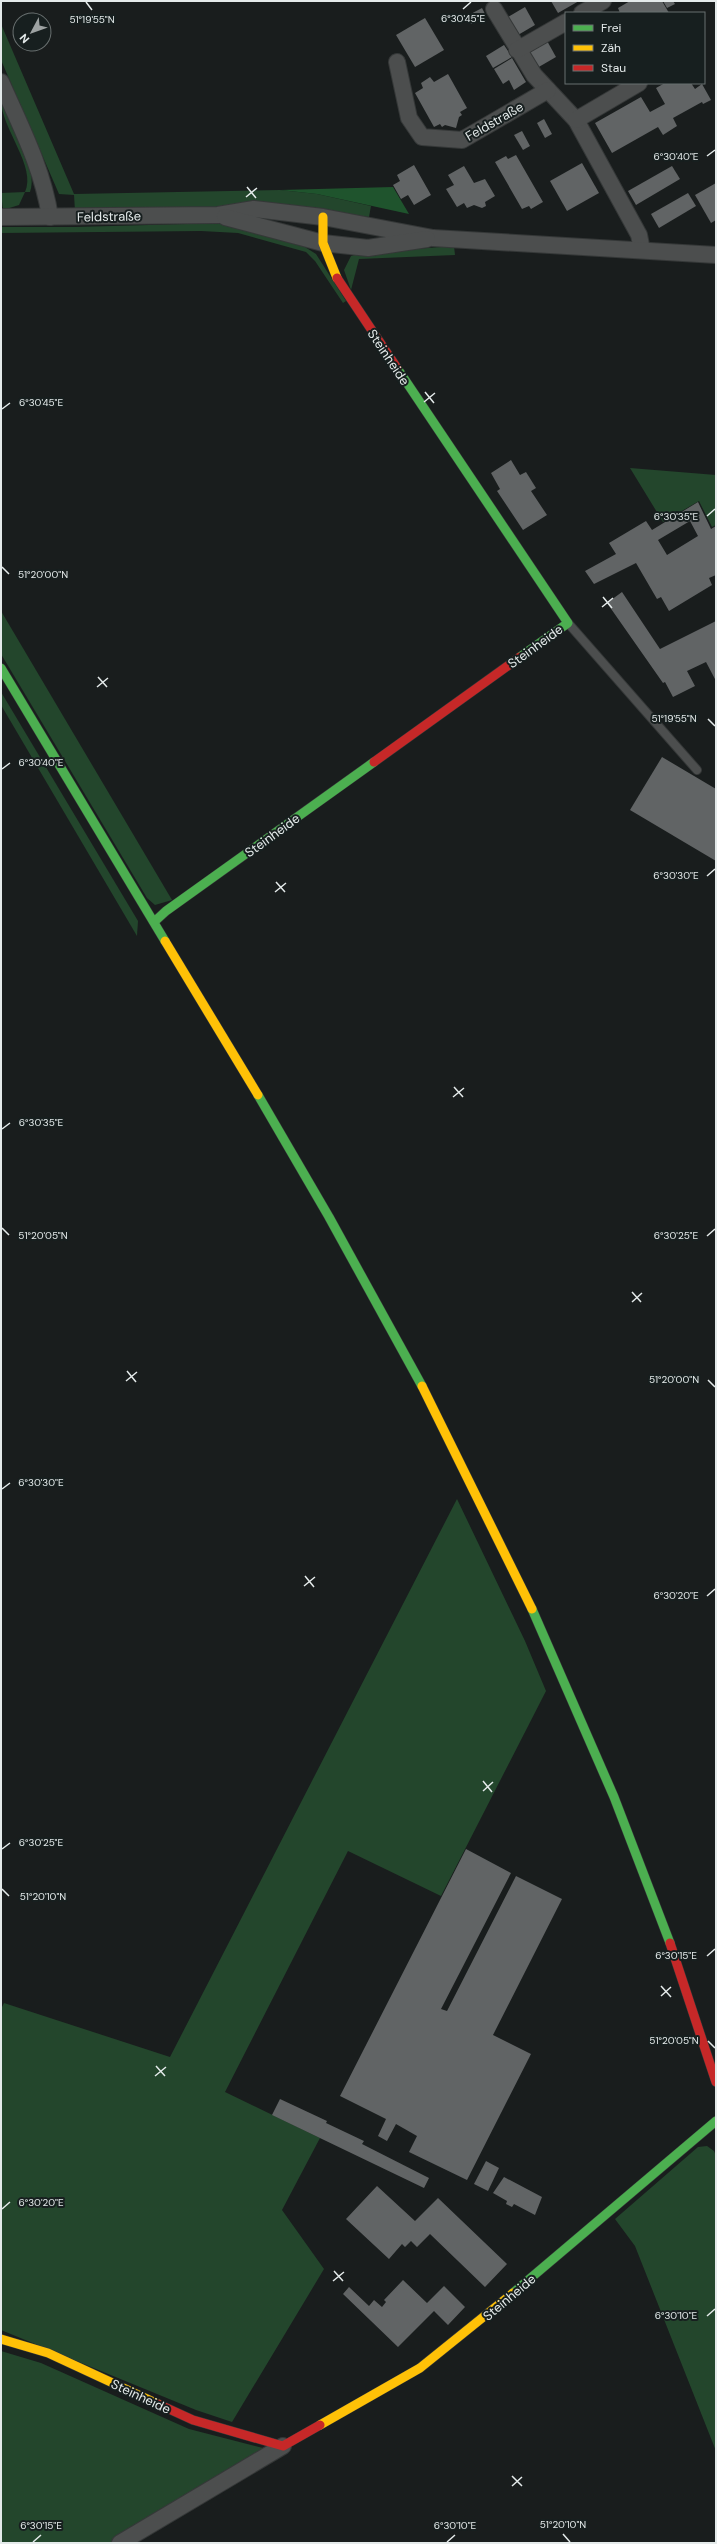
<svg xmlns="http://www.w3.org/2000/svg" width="717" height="2544" viewBox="0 0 717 2544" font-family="'DM Sans',sans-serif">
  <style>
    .green { fill: #23462c }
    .forest { fill: #1f542d }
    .building { fill: #616465; fill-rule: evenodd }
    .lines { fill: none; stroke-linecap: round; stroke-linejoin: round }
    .lane-casing { stroke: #353838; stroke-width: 10 }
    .street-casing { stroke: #353838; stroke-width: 18 }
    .fast-casing { stroke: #353838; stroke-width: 10 }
    .slow-casing { stroke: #353838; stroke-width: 10 }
    .jam-casing { stroke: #353838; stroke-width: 10 }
    .lane { stroke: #4c4e4e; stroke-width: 8 }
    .street { stroke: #4c4e4e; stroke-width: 16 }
    .fast { stroke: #4caf50; stroke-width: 9 }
    .slow { stroke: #ffc107; stroke-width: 9 }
    .jam { stroke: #c62828; stroke-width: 9 }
    .ticks { fill: none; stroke: #e4eaea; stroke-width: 1.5 }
    .labels { text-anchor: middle; stroke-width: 4; stroke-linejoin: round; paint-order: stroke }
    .street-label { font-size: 13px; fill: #e4eaea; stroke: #171f1f }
    .ticks-label { font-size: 10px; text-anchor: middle; fill: #e4eaea; stroke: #171f1f; stroke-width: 4; stroke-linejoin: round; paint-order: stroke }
  </style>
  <rect width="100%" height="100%" fill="#191d1d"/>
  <g class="green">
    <path d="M1,24L74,194L280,190L317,194L371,206L369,217L274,205L224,209L75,211L74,195L59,194L1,60Z"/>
    <path d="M1,100C11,123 39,169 30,192H25L19,205L3,210L1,193L25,192C37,167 1,128 1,100Z"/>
    <path d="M222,223L297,242L316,254L346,301L343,303L315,261L306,252L238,233L201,231L1,233V227H75Z"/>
    <path d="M454,246L455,255L359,259L351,290L344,270L351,256L361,253Z"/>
    <path d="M630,468L716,475V525L712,527L699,501L663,522Z"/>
    <path d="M1,611L172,900L155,905L147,898L1,654Z"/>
    <path d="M1,692L138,921L137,936L1,705Z"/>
    <path d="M457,1499L525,1641L546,1691L441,1896L348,1851L225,2092L320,2138L282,2210L324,2269L232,2422L196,2410L1,2330V2009L4,2003L170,2057Z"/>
    <path d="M707,2146L714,2151L716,2156V2451L635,2246L615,2219L698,2147Z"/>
    <path d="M1,2351L41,2363L189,2429L267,2449L110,2543H1Z"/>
  </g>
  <path class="forest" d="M393,187L409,214L317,194L280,190Z"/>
  <g class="building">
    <path d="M551,1H579L558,13Z"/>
    <path d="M630,1H662L669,13H620L618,8Z"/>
    <path d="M663,1H673L675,4L667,8Z"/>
    <path d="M525,7L535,25L518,35L508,17Z"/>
    <path d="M482,8L486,16L471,24L467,16Z"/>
    <path d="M425,18L444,50L415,67L396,35Z"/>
    <path d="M546,39L556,57L537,68L527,50Z"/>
    <path d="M504,45L512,57L493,68L486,56Z"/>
    <path d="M512,58L526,82L514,90L509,80L503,84L494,69Z"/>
    <path d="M448,74L467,108L460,112L462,115L459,117L456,128L445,125L442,127L440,124L434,127L415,93L423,88L421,83L430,77L434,82Z"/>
    <path d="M665,83H691L695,89L702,84L711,100L703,104L702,102L673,118L677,126L663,135L658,127L612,153L595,123L641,97L650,112L665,104L656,88Z"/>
    <path d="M544,119L552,134L545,138L537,123Z"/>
    <path d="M522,131L530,146L523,150L514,135Z"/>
    <path d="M516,155L543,202L531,209L529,206L522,209L495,162L506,156L508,159Z"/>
    <path d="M582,163L599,193L567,211L550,181Z"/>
    <path d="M414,165L431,195L414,205L408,195L401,199L393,185L400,181L397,175Z"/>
    <path d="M464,166L474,183L485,179L495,196L485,202L486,206L482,208L474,205L467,208L464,203L457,207L446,189L454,185L448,175Z"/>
    <path d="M672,166L680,179L636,205L628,191Z"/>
    <path d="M716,183V220L711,223L695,195Z"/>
    <path d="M688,193L696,206L659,228L651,214Z"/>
    <path d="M511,460L520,475L526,472L536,488L531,491L547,515L523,530L497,491L500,489L491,473Z"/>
    <path d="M698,502L711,529L716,526V575L709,578L712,585L669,611L661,597L657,599L636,563L594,584L585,571L616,554L609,543L646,521L652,530ZM690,521L698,536L667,555L658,540Z"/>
    <path d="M622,592L660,649L716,621V681L706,662L687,671L695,686L673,697L665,682L663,683L607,603Z"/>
    <path d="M662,757L716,789V861L630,810Z"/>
    <path d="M466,1849L511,1873L441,2009L447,2011L516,1876L562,1899L493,2035L531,2054L467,2180L409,2152L417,2136L396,2124L387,2141L378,2136L386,2119L340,2096Z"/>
    <path d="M280,2099L327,2121L326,2123L364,2141L362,2144L429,2178L424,2188L272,2115Z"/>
    <path d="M486,2161L499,2168L488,2191L474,2184Z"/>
    <path d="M504,2177L542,2197L535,2215L514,2204L512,2207L506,2204L507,2201L493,2193Z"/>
    <path d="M377,2186L415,2221L438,2198L507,2264L485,2287L430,2234L417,2247L411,2241L405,2247L402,2244L389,2259L346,2219Z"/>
    <path d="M403,2280L427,2303L444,2286L465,2307L448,2325L434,2311L398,2347L343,2294L349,2287L369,2306L374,2300L382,2307L386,2302L384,2300Z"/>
  </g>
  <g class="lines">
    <defs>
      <path id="lane" d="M568,623L697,770"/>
      <g id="street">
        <path d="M494,9L534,75L576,120L639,235L642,250"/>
        <path d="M582,13L603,1"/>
        <path d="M517,50L566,22"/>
        <path d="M397,62L409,118L422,137L462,140L548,90"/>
        <path d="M1,82C20,125 43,169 50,217"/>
        <path d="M576,120L639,83"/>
        <path d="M1,217L218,215L254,209L323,217L433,238L716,255"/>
        <path d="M225,217L323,243L368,248L427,239"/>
        <path d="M120,2543L283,2446"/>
      </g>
      <g id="fast">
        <path d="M397,368L568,623L520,657"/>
        <path d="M1,668L165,941"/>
        <path d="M154,922L166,911L374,762"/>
        <path d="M258,1095L329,1217L422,1386"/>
        <path d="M532,1609L614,1797L670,1943"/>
        <path d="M513,2293L716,2121"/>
      </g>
      <g id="slow">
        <path d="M323,217V243L337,278"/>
        <path d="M165,941L258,1095"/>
        <path d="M422,1386L532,1609"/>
        <path d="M1,2339L48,2353L158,2404"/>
        <path d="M320,2425L420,2368L513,2293"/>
      </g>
      <g id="jam">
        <path d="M337,278L397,368"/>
        <path d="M374,762L520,657"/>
        <path d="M670,1943L716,2082"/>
        <path d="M158,2404L193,2420L283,2446L320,2425"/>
      </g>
    </defs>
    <use href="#lane" class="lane-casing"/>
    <use href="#street" class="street-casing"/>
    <use href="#fast" class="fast-casing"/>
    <use href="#slow" class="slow-casing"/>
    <use href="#jam" class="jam-casing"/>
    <use href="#lane" class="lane"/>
    <use href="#street" class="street"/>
    <use href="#fast" class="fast"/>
    <use href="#slow" class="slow"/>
    <use href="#jam" class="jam"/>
  </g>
  <path class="ticks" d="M86,2L92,10M463,9L471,2M707,156L715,150M247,187L256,198M246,197L257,188M425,392L434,403M424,402L435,393M2,409L10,403M707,516L715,509M2,567L9,574M603,597L612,608M602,607L613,598M98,677L107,687M97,687L108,678M708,719L715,726M2,769L10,763M707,876L715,869M276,882L285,892M275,892L286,883M454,1087L463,1097M453,1097L464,1088M2,1129L10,1123M2,1228L9,1235M707,1236L715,1229M632,1292L641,1302M632,1302L642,1293M127,1371L136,1382M708,1380L715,1387M126,1381L137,1372M2,1489L10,1483M305,1576L314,1587M304,1586L315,1577M707,1596L715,1589M483,1781L492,1792M483,1791L493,1782M2,1849L10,1843M2,1889L9,1896M707,1956L715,1949M661,1986L671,1997M661,1996L671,1987M708,2041L715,2048M156,2066L165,2076M155,2076L166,2067M2,2209L10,2202M334,2271L343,2281M333,2281L344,2272M707,2316L715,2309M512,2476L522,2486M512,2486L522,2477M563,2534L570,2542M33,2542L41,2535M447,2542L455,2535"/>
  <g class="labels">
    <g class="street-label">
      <text transform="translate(494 121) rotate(-30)" y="5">Feldstraße</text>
      <text transform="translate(109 216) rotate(-1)" y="5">Feldstraße</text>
      <text transform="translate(389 357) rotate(56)" y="5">Steinheide</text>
      <text transform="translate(535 646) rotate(-36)" y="5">Steinheide</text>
      <text transform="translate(272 835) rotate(-36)" y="5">Steinheide</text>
      <text transform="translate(509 2297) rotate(-40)" y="5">Steinheide</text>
      <text transform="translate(141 2396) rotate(25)" y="5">Steinheide</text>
    </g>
  </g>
  <g class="ticks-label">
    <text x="463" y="22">6°30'45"E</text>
    <text x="92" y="23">51°19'55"N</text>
    <text x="676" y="160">6°30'40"E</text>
    <text x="41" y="406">6°30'45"E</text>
    <text x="676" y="520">6°30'35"E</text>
    <text x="43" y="578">51°20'00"N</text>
    <text x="674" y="722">51°19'55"N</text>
    <text x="41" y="766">6°30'40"E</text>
    <text x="676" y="879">6°30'30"E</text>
    <text x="41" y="1126">6°30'35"E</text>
    <text x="43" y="1239">51°20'05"N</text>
    <text x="676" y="1239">6°30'25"E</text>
    <text x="674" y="1383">51°20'00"N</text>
    <text x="41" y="1486">6°30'30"E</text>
    <text x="676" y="1599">6°30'20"E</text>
    <text x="41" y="1846">6°30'25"E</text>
    <text x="43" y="1900">51°20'10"N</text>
    <text x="676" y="1959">6°30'15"E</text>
    <text x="674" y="2044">51°20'05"N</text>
    <text x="41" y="2206">6°30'20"E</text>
    <text x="676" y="2319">6°30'10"E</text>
    <text x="563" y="2528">51°20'10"N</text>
    <text x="41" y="2529">6°30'15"E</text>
    <text x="455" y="2529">6°30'10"E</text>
  </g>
  <rect width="717" height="2544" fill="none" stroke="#e4eaea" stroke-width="4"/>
  <rect x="565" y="12" width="140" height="72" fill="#171f1f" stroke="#697070"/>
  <rect x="573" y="25" width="20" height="6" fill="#4caf50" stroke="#697070"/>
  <text x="601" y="32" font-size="12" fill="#e4eaea">Frei</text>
  <rect x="573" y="45" width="20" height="6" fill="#ffc107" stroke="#697070"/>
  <text x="601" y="52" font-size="12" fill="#e4eaea">Zäh</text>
  <rect x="573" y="65" width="20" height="6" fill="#c62828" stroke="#697070"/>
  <text x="601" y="72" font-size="12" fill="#e4eaea">Stau</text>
  <g transform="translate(32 32) rotate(229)"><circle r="19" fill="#171f1f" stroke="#697070"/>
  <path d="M0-3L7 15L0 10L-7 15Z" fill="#9da2a2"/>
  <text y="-6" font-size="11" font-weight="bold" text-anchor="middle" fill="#e4eaea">N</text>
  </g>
</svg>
